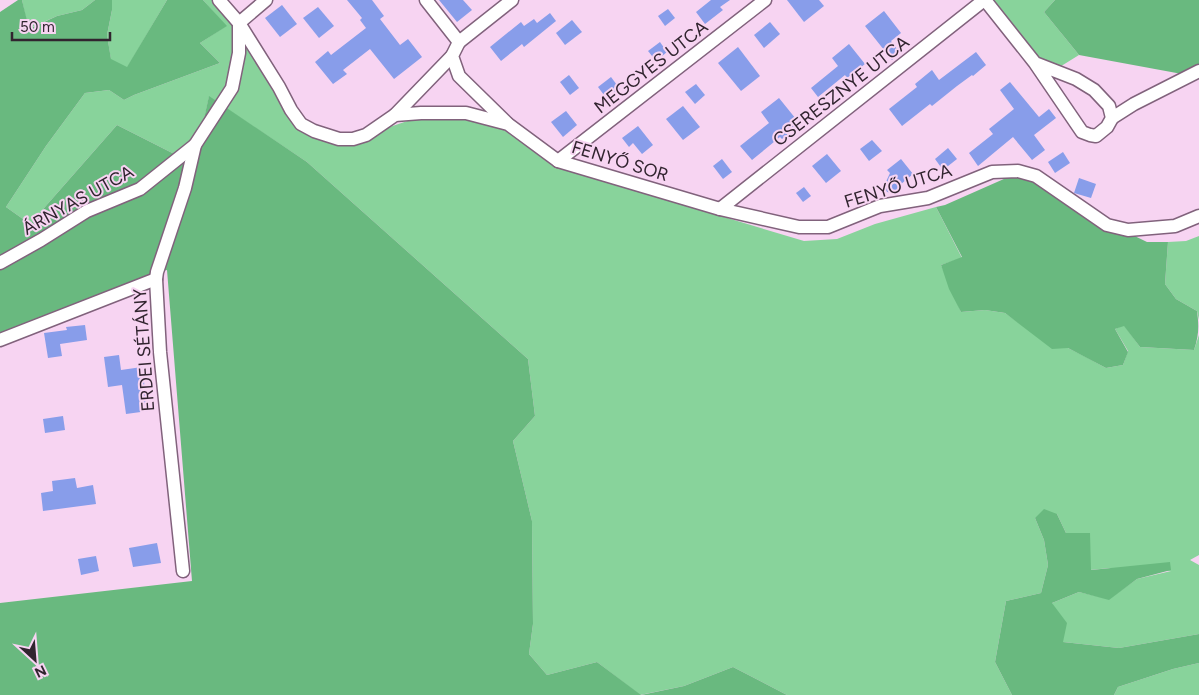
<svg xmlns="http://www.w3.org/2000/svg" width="1199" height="695" viewBox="0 0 1199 695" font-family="Figtree,sans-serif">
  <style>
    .green { fill: #88d39b }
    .forest { fill: #69b97f }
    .building { fill: #889dea }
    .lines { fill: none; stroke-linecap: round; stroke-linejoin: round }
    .minor-casing { stroke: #81627c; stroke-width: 15 }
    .minor { stroke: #fff; stroke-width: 12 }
    .labels { text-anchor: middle; stroke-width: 4; stroke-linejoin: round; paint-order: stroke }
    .street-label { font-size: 18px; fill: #31242f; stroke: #f7d4f2 }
  </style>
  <rect width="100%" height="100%" fill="#f7d4f2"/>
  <g class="green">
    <path d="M22,0H95L82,10L57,16L28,29Z"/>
    <path d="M112,0H167L127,68L111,60L107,35L112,10Z"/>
    <path d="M203,0H212L251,41L303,121L335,137L366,135L425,115L458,118L501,128L531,148L571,171L804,241L837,239L875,224L936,207L962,258L941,265L961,312L985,310L1005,313L1022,325L1082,355L1106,368L1123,365L1128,351L1115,329L1124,325L1140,347L1194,350L1199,335V555L1190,560L1199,565V634L1119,648L1063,642L1052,603L1079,592L1109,599L1137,579L1171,571L1110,568L1090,570L1066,533L1057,514L1035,518L1044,540L1048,565L1041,593L1006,601L995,662L1012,695H787L733,667L684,686L640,695L597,662L547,675L529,654L533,624L532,521L513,441L535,416L528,359L307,162L209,97L194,164L117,125L30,224L6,207L46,146L85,93L109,90L124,100L134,95L220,63L200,43L226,26Z"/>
    <path d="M993,0H1055L1044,12L1079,55L1050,73Z"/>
    <path d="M1199,236V320L1197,311L1176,299L1165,284L1168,242L1186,241Z"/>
    <path d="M1199,663V695H1114L1118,687L1173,669Z"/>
  </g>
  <g class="forest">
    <path d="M18,0H22L29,29L57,16L82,10L95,0H112V10L107,35L111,59L127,67L167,0H203L227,26L200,43L220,63L134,95L124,100L109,90L85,93L46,146L6,207L30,224L117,125L194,164L209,96L307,162L528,359L535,416L513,441L532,521L533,624L529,654L547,675L597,662L641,695L684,686L733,667L787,695H0V603L192,581L167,270L157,272L0,334V12Z"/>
    <path d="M1055,0H1199V65L1182,74L1079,55L1044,12Z"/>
    <path d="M1031,167L1114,226L1147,242H1168L1165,284L1176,299L1197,311C1199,325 1199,336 1194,350L1140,347L1124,326L1115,329L1128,352L1123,365L1106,368L1068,348L1052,349L1005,313L985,310L961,312L949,289L941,265L962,257L936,207L945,205Z"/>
    <path d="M1044,509L1057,514L1066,533H1090L1091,570L1170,562L1171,570L1137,579L1109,600L1079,592L1052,603L1067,623L1063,642L1119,648L1199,634V663L1173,669L1118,687L1114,695H1012L995,662L1006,601L1041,593L1048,565L1044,540L1035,518Z"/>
  </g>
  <g class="building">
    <path d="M347,0H372L384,16L380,19L400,45L408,39L422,57L394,79L370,49L343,70L347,74L333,84L315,62L328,51L331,55L366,28L360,20L362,18Z"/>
    <path d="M439,0H463L472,10L457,22Z"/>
    <path d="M711,0H730L720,7L723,10L705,24L696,12Z"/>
    <path d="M787,0H819L824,6L804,22Z"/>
    <path d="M282,5L297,24L280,37L265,18Z"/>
    <path d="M318,7L334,26L319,38L303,18Z"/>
    <path d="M668,9L675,18L665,26L658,16Z"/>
    <path d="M884,11L901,33L891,41L900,53L892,60L865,26Z"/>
    <path d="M550,13L556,21L524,47L522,44L501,61L490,47L521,22L524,26L534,19L537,23Z"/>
    <path d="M572,20L582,32L565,45L556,33Z"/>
    <path d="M770,22L780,34L764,48L754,35Z"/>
    <path d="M660,42L667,52L656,61L648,51Z"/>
    <path d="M849,44L865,64L847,78L845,75L818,97L811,88L838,66L832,58Z"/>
    <path d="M738,47L760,76L741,91L718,63Z"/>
    <path d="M976,52L986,65L973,76L972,75L957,86L932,106L930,104L902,126L889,109L917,87L915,84L932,70L939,80Z"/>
    <path d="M569,75L579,88L570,95L560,82Z"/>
    <path d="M611,77L620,89L607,99L598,87Z"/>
    <path d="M1010,82L1039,117L1049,109L1056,118L1034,135L1045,150L1032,160L1013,137L978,166L969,153L993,134L989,129L1014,109L1000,90Z"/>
    <path d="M696,84L705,95L695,104L685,92Z"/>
    <path d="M779,98L800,124L782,139L780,137L752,160L740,146L769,123L761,112Z"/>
    <path d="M683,106L700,127L683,140L666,119Z"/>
    <path d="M566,111L577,125L563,137L551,122Z"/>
    <path d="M638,126L653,145L642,154L633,143L629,147L622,138Z"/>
    <path d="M872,140L882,151L869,161L860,149Z"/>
    <path d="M948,148L957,159L943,170L935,159Z"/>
    <path d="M1063,152L1070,163L1055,173L1048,162Z"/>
    <path d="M827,154L841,171L826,183L812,166Z"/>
    <path d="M722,159L732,172L723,179L713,166Z"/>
    <path d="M901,159L913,174L900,185L899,190L893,193L887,192L884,186L890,173L887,170Z"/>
    <path d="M1079,178L1096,184L1091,198L1074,193Z"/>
    <path d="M804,187L811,196L803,202L796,193Z"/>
    <path d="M85,325L87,340L60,344L62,356L48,358L44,333L67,330L66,327Z"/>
    <path d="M119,355L121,370L142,367L148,411L126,414L122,385L108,387L104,357Z"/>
    <path d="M63,416L65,430L45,433L43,419Z"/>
    <path d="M75,478L77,488L93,485L96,504L43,511L41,493L53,491L52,481Z"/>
    <path d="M157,543L161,563L133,567L129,548Z"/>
    <path d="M96,556L99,571L81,575L78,559Z"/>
  </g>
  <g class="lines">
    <defs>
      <g id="minor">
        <path d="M219,0L239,23L279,87L291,110L301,124L314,131L339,139H353L366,135L395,115L421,113H466L508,124L558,161L720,209L799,227H828L880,206L928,198L992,172L1018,171L1036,176L1107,225L1128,230L1175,226L1199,216"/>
        <path d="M426,0L459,42L452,56L459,76L507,123"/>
        <path d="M985,0L1035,63L1082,132L1090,135L1096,136L1107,127L1112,118L1109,106L1094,90L1076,79L1035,63"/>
        <path d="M459,42L512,0"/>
        <path d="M395,115L452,56"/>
        <path d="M1112,118L1134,104L1199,71"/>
        <path d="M558,161L765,0"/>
        <path d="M720,209L984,0"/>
        <path d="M0,263L41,240L87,211L140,189L195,145"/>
        <path d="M0,340L156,279"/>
        <path d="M183,571L160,352L156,279L157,272L185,188L195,145L232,88L239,53V23L266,0"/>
      </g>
    </defs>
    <use href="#minor" class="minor-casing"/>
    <use href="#minor" class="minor"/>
  </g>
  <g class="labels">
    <g class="street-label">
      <text transform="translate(651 67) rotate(-38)" y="6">MEGGYES UTCA</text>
      <text transform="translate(841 91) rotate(-38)" y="6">CSERESZNYE UTCA</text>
      <text transform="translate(620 161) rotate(17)" y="6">FENYŐ SOR</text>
      <text transform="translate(898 186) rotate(-17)" y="6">FENYŐ UTCA</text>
      <text transform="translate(78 200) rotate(-29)" y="6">ÁRNYAS UTCA</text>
      <text transform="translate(144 350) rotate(-94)" y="6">ERDEI SÉTÁNY</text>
    </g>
  </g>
  <g transform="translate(35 660) rotate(154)" stroke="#f7d4f2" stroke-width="4" paint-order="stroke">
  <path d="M0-4L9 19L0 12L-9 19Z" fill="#31242f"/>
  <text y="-8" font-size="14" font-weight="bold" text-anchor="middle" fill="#31242f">N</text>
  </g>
  <path d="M12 32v8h98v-8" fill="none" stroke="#31242f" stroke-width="2.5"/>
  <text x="20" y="32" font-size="15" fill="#31242f" stroke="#f7d4f2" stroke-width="4" paint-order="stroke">50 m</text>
</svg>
